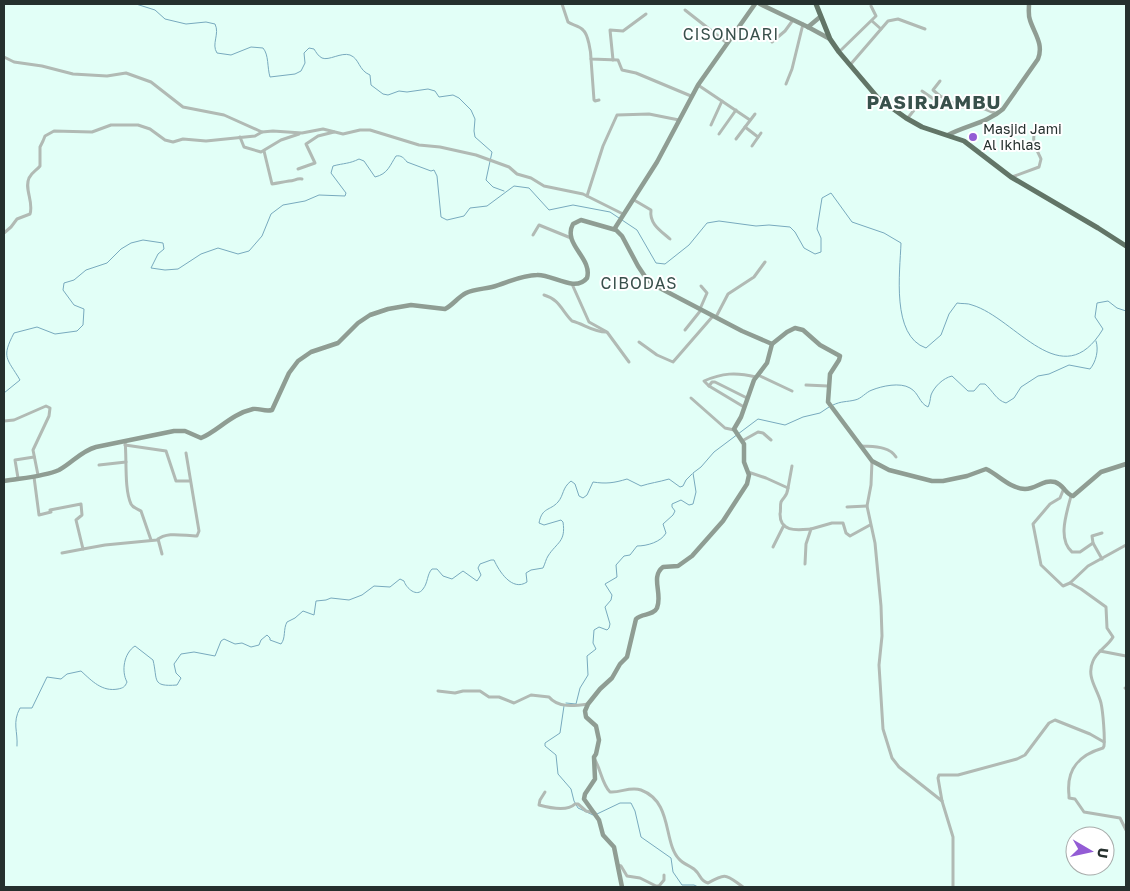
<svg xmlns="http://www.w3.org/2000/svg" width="1130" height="891" viewBox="0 0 1130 891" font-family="'Golos Text',sans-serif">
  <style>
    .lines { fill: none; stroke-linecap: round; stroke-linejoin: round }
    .stream { stroke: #78aabe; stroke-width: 1 }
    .street { stroke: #b1bab4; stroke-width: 3 }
    .secondary { stroke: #8f9d93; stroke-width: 4.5 }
    .highway { stroke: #627567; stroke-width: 5 }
    .poi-dot { fill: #935cd5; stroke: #fff; stroke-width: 2 }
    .labels { text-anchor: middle; stroke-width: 4; stroke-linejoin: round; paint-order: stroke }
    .poi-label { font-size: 14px; fill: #25302e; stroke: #fff; text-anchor: start }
    .quarter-label { font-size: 16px; letter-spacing: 1px; fill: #38504b; stroke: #fff }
    .district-label { font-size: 19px; font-weight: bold; letter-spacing: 1px; fill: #38504b; stroke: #fff }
  </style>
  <rect width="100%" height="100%" fill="#e2fff7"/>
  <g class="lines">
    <g class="stream">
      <path d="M125,4H127"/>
      <path d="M136,4L155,10L165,19L186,24L206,22L215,24C220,34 211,44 217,53L231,55L251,47L263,48C269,55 267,67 270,77L295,74L301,71L305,63L304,53L309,48L314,49C316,52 318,56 322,58C329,61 341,52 350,55C360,59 358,70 370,75L371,85L383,94L388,95L399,91L407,92L428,89L435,91L439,97L453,95L459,98L471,110L475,119L474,131L475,137L492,152L486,180L493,187L504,191"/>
      <path d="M4,393L20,380C7,358 1,358 14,333L37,327L55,334L77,331L83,325L84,309L74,305L63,290L64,283L74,280L86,270L107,263L121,249L131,243L143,240L163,243L164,249L158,254L151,268L165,270L178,269L201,254L218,248L238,254L249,251L262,236L271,214L283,205L305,201L319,195L345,196L346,193L331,173L333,166C344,163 349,164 359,159L364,161L375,177C388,174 390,165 396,156C401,155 404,158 407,162L431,171L434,170L437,176L441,217L447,220L464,216L470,208L487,206L514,186L529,188L549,210L573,205L610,212L637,230L656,263L665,264L689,245L707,223L719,221L756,226L769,225L790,227L795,232L804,248L815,254L821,252V238L817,229L822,198L831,193L852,222L884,233L901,243C900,272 891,336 926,348L941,335L949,314L957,303C962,304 968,303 972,305C1016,318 1062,397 1103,329L1095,317L1097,303L1108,301L1117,308L1126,311"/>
      <path d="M833,405C841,401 847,402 855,400C861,399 866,392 872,390C882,386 900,382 910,388C919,393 919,403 928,407C930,403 930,400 931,395C934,387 943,378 952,376L968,391H974L980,384H985C993,391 996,400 1006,403L1014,398L1021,387L1038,376L1049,374L1069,365L1090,369C1096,362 1099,350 1096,341"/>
      <path d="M566,703L576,704L580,688L588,675L587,656L596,649L593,643L594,630L599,627L607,630L609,628L610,624L605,607L611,600L612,595L605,584L617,577L616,565L624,556L630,555L637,546C647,546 661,542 666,533L663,524L673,515L675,511L672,507V504L681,500L689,505L693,504L696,492L693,473L701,467L714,452L758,419L785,425L803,417L820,413L829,407"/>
      <path d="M564,706L560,733L545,743V746L556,755L558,774L571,789L574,801L578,808L593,815"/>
      <path d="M17,746C18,731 12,723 20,708H32L47,677L61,679L67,674L81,671C92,681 102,692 118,689C123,688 125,687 127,682C121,671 124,653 135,646L153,660C158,680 151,687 177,685L181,678L176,673L174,664L181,654L194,652L215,656L221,641L224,639L235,644L242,643L251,647L259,645L261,640L267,635L270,638V640L281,644C286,638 283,629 287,622L295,618L303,611L314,615L316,601L326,600L331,598L349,600L362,595L374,586L390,587L400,579L404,581C406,588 417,598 423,589C428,583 427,574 432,569H437L443,576L452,579L463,571L477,581L481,575L478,568L480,564L491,560H494C499,571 512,592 527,582L526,573L531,570L543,568C545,564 546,559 548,556C557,542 566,542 563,522L561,520L544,525L539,523C542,507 550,511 558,502C564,495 562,488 571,481L575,484L579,496L583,498L587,495L593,482C606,484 614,483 627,479L641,486C650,483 659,482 669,479L680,487L683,486L686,480L692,474"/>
      <path d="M597,814L620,803H631L635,811L641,837L671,858L673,872L682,885H694L698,887"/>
    </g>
    <g class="street">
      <path d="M562,4L568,22C572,25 580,26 583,30C588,34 591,52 591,59L618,60L622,70L636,73L691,96"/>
      <path d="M685,10L727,43"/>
      <path d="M872,21L881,29"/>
      <path d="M772,42L785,31L793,20"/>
      <path d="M839,52L876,16L871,6"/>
      <path d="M4,57L14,62L42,66L73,74L107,76L126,73L151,82L183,107L224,115L262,132L273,131L302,133L323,129L343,134L360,130H370L419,145L440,147L476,155L509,167L517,174L531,178L544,186L583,194L623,214"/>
      <path d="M591,59L594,100L595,101L599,100"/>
      <path d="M613,60L610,30L623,31L646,14"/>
      <path d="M850,65L888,21L898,19L925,29"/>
      <path d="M940,81L933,90L940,96"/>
      <path d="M786,84L792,69L803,24"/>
      <path d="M698,85L750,120"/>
      <path d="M922,91L935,100L940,96L961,107L985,109L997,114"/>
      <path d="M907,119L926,95"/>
      <path d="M711,125L722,101"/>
      <path d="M745,127L758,137"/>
      <path d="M719,134L736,110"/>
      <path d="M240,137L244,147L261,152L281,140L299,134"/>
      <path d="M736,139L755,114"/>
      <path d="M752,146L761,133"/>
      <path d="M264,151L272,184C278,183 283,182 289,181C295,181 296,178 302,179"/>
      <path d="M298,169L315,163L306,144L318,136L334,132"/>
      <path d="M1012,177L1039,167L1041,159C1037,150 1030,139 1036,130"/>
      <path d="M587,196L603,146L617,115L649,114L679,120"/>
      <path d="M634,200L651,210C649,224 661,231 670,239"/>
      <path d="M4,233L11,227L17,219L30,214C34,202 24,189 29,178C32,172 37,170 40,166V147L43,141L45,136L54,131L92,132L111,125H138L150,129L165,140L173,142L183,139L206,141L255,136L262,132"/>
      <path d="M533,235L539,225L571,238"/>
      <path d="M572,284L589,322L607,332L629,362"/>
      <path d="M544,295C559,299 562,311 572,321C584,324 593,332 606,332"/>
      <path d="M700,309L707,293L701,286"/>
      <path d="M716,317L728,294L754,277L765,262"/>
      <path d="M685,330L701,310"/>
      <path d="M639,342L657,355L673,362L713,316"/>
      <path d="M758,375L792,391"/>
      <path d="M806,385L828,386"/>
      <path d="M709,386L704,381C722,373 736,372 756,377"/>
      <path d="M691,398L725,428L734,430"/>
      <path d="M744,407L709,386L712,382H715L747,398"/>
      <path d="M4,421L14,420L46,406L50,408L49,416L33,450L38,475"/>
      <path d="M125,441C127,458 124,489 131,504C133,508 138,509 141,511L151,540"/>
      <path d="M742,441L758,432L763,433L771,440"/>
      <path d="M125,445L166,451L176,481H189"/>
      <path d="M862,446C874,447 889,446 896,457"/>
      <path d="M872,461L871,485L867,506L875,543L881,606L882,636L879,665L883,729L892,758L899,767L942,801"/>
      <path d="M99,465L126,462"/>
      <path d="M748,472L766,478L788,488C787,497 784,496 781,502C780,505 781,511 780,514C780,533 798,530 811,529"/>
      <path d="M34,477L39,515L51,512L50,510L81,504L82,515L76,520L83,549L105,545L157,540C167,531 184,536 197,536L199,531L186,453"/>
      <path d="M18,478L15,460L34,457"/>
      <path d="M788,488L792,466"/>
      <path d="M1064,488L1060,498L1050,504L1033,524L1041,565L1063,586L1070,583L1081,589L1106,607L1107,628L1113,637C1108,646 1097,651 1093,661C1086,677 1097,688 1101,703C1103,712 1105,737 1104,746L1103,748C1079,755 1066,769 1069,795V798L1075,799L1084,812L1120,818L1126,830"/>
      <path d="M1071,496C1067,512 1057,539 1072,552H1080L1093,543L1102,559"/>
      <path d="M847,507L867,506"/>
      <path d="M158,539L162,554"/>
      <path d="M1093,543L1092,536L1102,533"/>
      <path d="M773,547L784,525"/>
      <path d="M62,553L83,549"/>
      <path d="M805,564L806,544L811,529L832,523H843L846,533L850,536L870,525"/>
      <path d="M1070,583L1088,566L1126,545"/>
      <path d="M1100,651L1126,656"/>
      <path d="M1125,688L1126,689"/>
      <path d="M438,691L455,693L463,691H480L489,697H499L514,703L531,695L549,697C558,708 574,706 588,704"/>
      <path d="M595,760C601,770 602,784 610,792C621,793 630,786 641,790C673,802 663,842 679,859C683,864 691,866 695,870C701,875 700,881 708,883C727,872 726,875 743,887"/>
      <path d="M545,792L540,800L539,805C550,808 567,812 575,804H578L586,811L595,813"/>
      <path d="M618,865L621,866L627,876L640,878L656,886H659L664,880V875"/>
      <path d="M953,887V837L942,801L938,778L939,775H958L1017,759L1025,755L1049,723L1055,720L1090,734L1104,742"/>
    </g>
    <g class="secondary">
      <path d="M760,4L808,27L830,39"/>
      <path d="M808,27L820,17"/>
      <path d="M948,135C967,125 987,123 1003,109L1038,59C1044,44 1034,33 1030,20C1028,15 1029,9 1029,4"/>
      <path d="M615,228L657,162L698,85L755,4"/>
      <path d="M4,481C21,478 43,477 59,470C72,463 81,451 96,447L174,431H185L201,438C218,431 231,414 253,409C259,408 265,412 272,410L289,373L298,361L311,352L338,343L358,323L370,315L388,309L411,305L445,309C453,305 458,297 466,293C474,289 484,289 492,287C507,283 521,275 537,275C552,274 575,293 587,278C593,258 562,244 573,224L581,220L616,230L622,236L638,266L646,278L654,285L742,331L772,344"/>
      <path d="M622,887L614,847L603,835L599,820L584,799L585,794L595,779L594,757L596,754L599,740L596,726L586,717L585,711L588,704L600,689L612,678L620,664L627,657L636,619C642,613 653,616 657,608C663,594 650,577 663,567L678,566L692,556L723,521L747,484L749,475L744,462V444L734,429L741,417L754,380L767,363L772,344L787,332L795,328L803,330L820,345L840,356L839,360L830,374L828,402L872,461L889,470L932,481H943L967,476L986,469C999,475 1009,488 1025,489C1037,489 1043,479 1055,482C1064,485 1065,494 1073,496L1101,472L1126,464"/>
    </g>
    <path class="highway" d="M816,4L830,39L839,52L878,98L906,118L922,127L964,141L1011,177L1098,228L1126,246"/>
  </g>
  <circle class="poi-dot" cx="973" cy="137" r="5"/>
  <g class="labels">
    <g class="poi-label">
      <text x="983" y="134">Masjid Jami<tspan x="983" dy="16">Al Ikhlas</tspan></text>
    </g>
    <g class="quarter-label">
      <text x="731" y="40">CISONDARI</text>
      <text x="639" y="289">CIBODAS</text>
    </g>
    <g class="district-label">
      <text x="934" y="109">PASIRJAMBU</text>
    </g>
  </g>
  <rect width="1130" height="891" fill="none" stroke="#25302e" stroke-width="10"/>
  <g transform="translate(1090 851) rotate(99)"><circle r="24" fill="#ffffff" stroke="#a8acab"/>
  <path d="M0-4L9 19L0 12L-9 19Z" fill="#935cd5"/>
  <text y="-8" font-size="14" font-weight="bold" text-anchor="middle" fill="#25302e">U</text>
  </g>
</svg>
